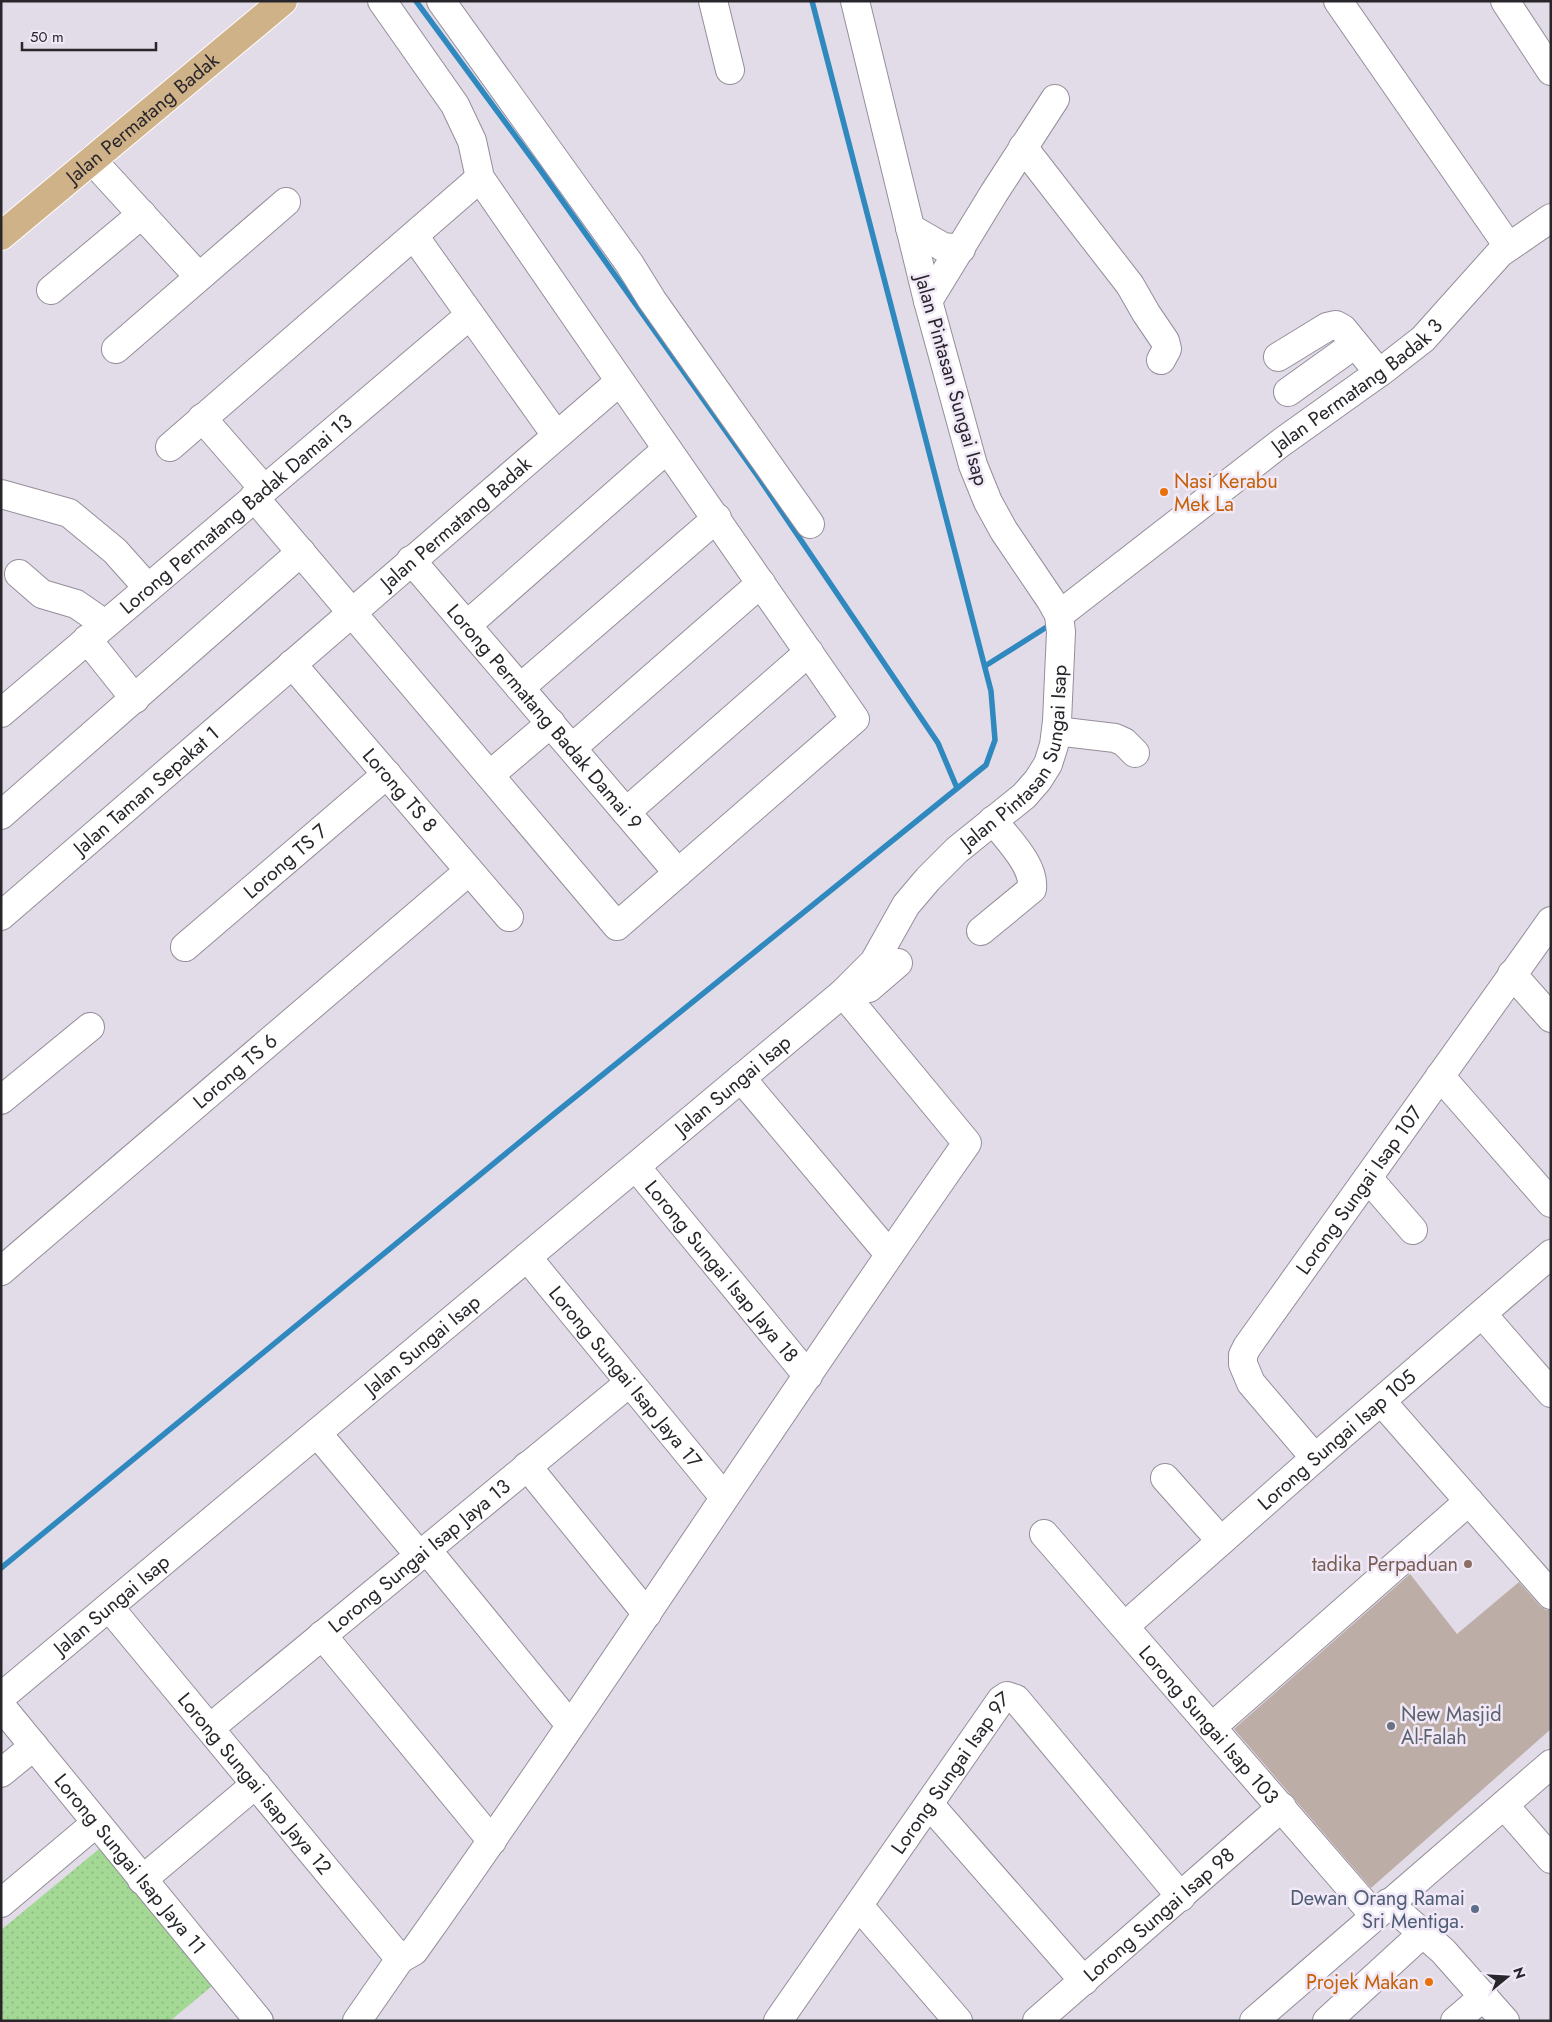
<svg xmlns="http://www.w3.org/2000/svg" width="1552" height="2022" viewBox="0 0 1552 2022" font-family="Jost,sans-serif">
  <style>
    .park { fill: url(#park-dots) }
    .lines { fill: none; stroke-linecap: round; stroke-linejoin: round }
    .stream { stroke: #3089be; stroke-width: 5.5 }
    .building { fill: #bcada6 }
    .minor-casing { stroke: #958e9a; stroke-width: 30 }
    .major-casing { stroke: #fff; stroke-width: 30 }
    .minor { stroke: #fff; stroke-width: 28 }
    .major { stroke: #d0b289; stroke-width: 28 }
    .food-dot { fill: #e8710a; stroke: #f0e8f6; stroke-width: 2 }
    .education-dot { fill: #8d6e63; stroke: #f0e8f6; stroke-width: 2 }
    .worship-dot { fill: #6b7280; stroke: #f0e8f6; stroke-width: 2 }
    .service-dot { fill: #5c6f8a; stroke: #f0e8f6; stroke-width: 2 }
    .labels { text-anchor: middle; stroke-width: 5; stroke-linejoin: round; paint-order: stroke }
    .street-label { font-size: 20px; fill: #29262b; stroke: #f0e8f6 }
    .food-label { font-size: 20px; fill: #c56008; stroke: #f0e8f6; text-anchor: start }
    .education-label { font-size: 20px; fill: #785e54; stroke: #f0e8f6; text-anchor: end }
    .worship-label { font-size: 20px; fill: #5b616d; stroke: #f0e8f6; text-anchor: start }
    .service-label { font-size: 20px; fill: #4e5e75; stroke: #f0e8f6; text-anchor: end }
  </style>
  <defs>
    <pattern id="park-dots" width="8" height="8" patternUnits="userSpaceOnUse" patternTransform="scale(1.25)"><rect width="8" height="8" fill="#a3d895"/><path d="M2 2h.1M6 6h.1" fill="none" stroke="#8cb981" stroke-width="1.8" stroke-linecap="round"/></pattern>
  </defs>
  <rect width="100%" height="100%" fill="#e2dbe8"/>
  <path class="park" d="M105,1844L218,1981L170,2021H1V1930Z"/>
  <g class="lines">
    <g class="stream">
      <path d="M416,1L539,168L759,478L938,743L957,788"/>
      <path d="M985,666L1053,623"/>
      <path d="M1,1568L554,1114L986,765L995,740L991,691L812,1"/>
    </g>
  </g>
  <path class="building" d="M1410,1574L1457,1634L1519,1582L1540,1606L1546,1610H1551V1729L1371,1888L1234,1729Z"/>
  <g class="lines">
    <defs>
      <g id="minor">
        <path d="M441,1L629,263L652,300L810,524"/>
        <path d="M713,1L730,70"/>
        <path d="M1338,1L1508,246"/>
        <path d="M1505,1L1551,71"/>
        <path d="M1023,147L1130,285L1146,313L1165,341L1167,349L1161,360"/>
        <path d="M92,160L199,277"/>
        <path d="M910,228L943,247L961,249"/>
        <path d="M414,236L556,435"/>
        <path d="M51,290L142,214"/>
        <path d="M928,301L994,193L1055,99"/>
        <path d="M116,349L286,202"/>
        <path d="M1278,357L1327,327L1336,325L1343,329L1379,373"/>
        <path d="M1288,392L1355,344"/>
        <path d="M202,418L264,489"/>
        <path d="M170,447L480,178"/>
        <path d="M1,494L69,513L115,551L148,588"/>
        <path d="M254,497L617,926L855,719C730,539 604,359 480,178L472,141L455,105L382,1"/>
        <path id="s1" d="M411,560L678,873"/>
        <path d="M19,574L42,594L76,604L105,624"/>
        <path id="s2" d="M1059,615L1282,442L1387,367L1423,339L1500,253L1551,218"/>
        <path d="M467,625L667,449"/>
        <path d="M87,639L135,699"/>
        <path id="s3" d="M292,664L509,917"/>
        <path d="M520,688L717,518"/>
        <path id="s4" d="M1,713L470,315"/>
        <path d="M1056,731L1115,738L1124,742L1135,753"/>
        <path d="M572,748L761,583"/>
        <path d="M490,775L551,723"/>
        <path d="M626,812L809,652"/>
        <path d="M1,815L301,552"/>
        <path id="s5" d="M1,916L619,382"/>
        <path d="M981,931L1032,889C1035,865 1007,839 993,820"/>
        <path id="s6" d="M185,947L387,774"/>
        <path d="M1512,974L1551,1018"/>
        <path d="M863,987L869,988L898,963"/>
        <path d="M1440,1076L1551,1203"/>
        <path d="M741,1078L889,1254"/>
        <path d="M1,1100L90,1027"/>
        <path id="s7" d="M636,1167L808,1376"/>
        <path d="M1368,1178L1413,1230"/>
        <path id="s8" d="M527,1257L724,1497"/>
        <path id="s9" d="M1,1271L469,871"/>
        <path d="M1483,1315L1551,1393"/>
        <path d="M1382,1402L1551,1595"/>
        <path d="M317,1433L420,1556"/>
        <path id="s10" d="M1315,1458L1251,1383L1243,1364V1355L1247,1347L1551,921"/>
        <path d="M527,1466L647,1614"/>
        <path d="M1165,1478L1221,1541"/>
        <path id="s11" d="M1044,1534L1374,1915"/>
        <path d="M427,1550L570,1725"/>
        <path id="s12" d="M109,1607L400,1959"/>
        <path id="s13" d="M1125,1626L1315,1458L1551,1254"/>
        <path d="M322,1635L492,1841"/>
        <path id="s14" d="M1,1697L843,993L874,962L906,905L928,879L957,850L1024,796L1038,780L1048,764L1054,745L1057,721L1061,632L1059,615L1050,599L1004,531L988,502L973,465L928,301L855,1"/>
        <path id="s15" d="M1,1706L259,2021"/>
        <path d="M1212,1727L1469,1501"/>
        <path id="s16" d="M210,1728L629,1383"/>
        <path d="M1,1773L34,1746"/>
        <path d="M929,1804L1084,1981"/>
        <path d="M1504,1805L1551,1859"/>
        <path d="M142,1880L256,1784"/>
        <path d="M1,1903L96,1823"/>
        <path d="M1388,1903L1443,1951L1505,2021"/>
        <path d="M859,1906L958,2021"/>
        <path d="M357,2021L400,1959L414,1951C603,1685 780,1410 967,1143L843,993"/>
        <path id="s17" d="M778,2021L1001,1700L1007,1696L1016,1699L1181,1897"/>
        <path id="s18" d="M1037,2021L1282,1807"/>
        <path d="M1254,2021L1551,1764"/>
        <path d="M1327,2021L1423,1933"/>
        <path d="M1455,2021L1484,1996"/>
      </g>
      <g id="major">
        <path id="s19" d="M1,236L283,1"/>
      </g>
    </defs>
    <use href="#minor" class="minor-casing"/>
    <use href="#major" class="major-casing"/>
    <use href="#minor" class="minor"/>
    <use href="#major" class="major"/>
  </g>
  <g class="food-dot">
    <circle cx="1164" cy="492" r="5"/>
    <circle cx="1429" cy="1982" r="5"/>
  </g>
  <circle class="education-dot" cx="1468" cy="1564" r="5"/>
  <circle class="worship-dot" cx="1391" cy="1726" r="5"/>
  <circle class="service-dot" cx="1475" cy="1909" r="5"/>
  <g class="labels">
    <g class="street-label">
      <text dy="7" stroke="none"><textPath href="#s19" startOffset="184">Jalan Permatang Badak</textPath></text>
      <text transform="translate(952 380) rotate(74)" y="7">Jalan Pintasan Sungai Isap</text>
      <text dy="7" stroke="none"><textPath href="#s2" startOffset="376">Jalan Permatang Badak 3</textPath></text>
      <text dy="7" stroke="none"><textPath href="#s4" startOffset="308">Lorong Permatang Badak Damai 13</textPath></text>
      <text dy="7" stroke="none"><textPath href="#s5" startOffset="601">Jalan Permatang Badak</textPath></text>
      <text dy="7" stroke="none"><textPath href="#s1" startOffset="206">Lorong Permatang Badak Damai 9</textPath></text>
      <text dy="7" stroke="none"><textPath href="#s14" startOffset="1399">Jalan Pintasan Sungai Isap</textPath></text>
      <text dy="7" stroke="none"><textPath href="#s5" startOffset="192">Jalan Taman Sepakat 1</textPath></text>
      <text dy="7" stroke="none"><textPath href="#s3" startOffset="166">Lorong TS 8</textPath></text>
      <text dy="7" stroke="none"><textPath href="#s6" startOffset="132">Lorong TS 7</textPath></text>
      <text dy="7" stroke="none"><textPath href="#s9" startOffset="308">Lorong TS 6</textPath></text>
      <text dy="7" stroke="none"><textPath href="#s14" startOffset="954">Jalan Sungai Isap</textPath></text>
      <text dy="7" stroke="none"><textPath href="#s10" startOffset="330">Lorong Sungai Isap 107</textPath></text>
      <text dy="7" stroke="none"><textPath href="#s7" startOffset="135">Lorong Sungai Isap Jaya 18</textPath></text>
      <text dy="7" stroke="none"><textPath href="#s14" startOffset="549">Jalan Sungai Isap</textPath></text>
      <text dy="7" stroke="none"><textPath href="#s8" startOffset="155">Lorong Sungai Isap Jaya 17</textPath></text>
      <text dy="7" stroke="none"><textPath href="#s13" startOffset="282">Lorong Sungai Isap 105</textPath></text>
      <text dy="7" stroke="none"><textPath href="#s16" startOffset="271">Lorong Sungai Isap Jaya 13</textPath></text>
      <text dy="7" stroke="none"><textPath href="#s14" startOffset="144">Jalan Sungai Isap</textPath></text>
      <text dy="7" stroke="none"><textPath href="#s11" startOffset="252">Lorong Sungai Isap 103</textPath></text>
      <text dy="7" stroke="none"><textPath href="#s17" startOffset="302">Lorong Sungai Isap 97</textPath></text>
      <text dy="7" stroke="none"><textPath href="#s12" startOffset="229">Lorong Sungai Isap Jaya 12</textPath></text>
      <text dy="7" stroke="none"><textPath href="#s15" startOffset="204">Lorong Sungai Isap Jaya 11</textPath></text>
      <text dy="7" stroke="none"><textPath href="#s18" startOffset="162">Lorong Sungai Isap 98</textPath></text>
    </g>
    <g class="food-label">
      <text x="1174" y="488">Nasi Kerabu<tspan x="1174" dy="23">Mek La</tspan></text>
      <text x="1419" y="1989" text-anchor="end">Projek Makan</text>
    </g>
    <g class="education-label">
      <text x="1458" y="1571">tadika Perpaduan</text>
    </g>
    <g class="worship-label">
      <text x="1401" y="1721">New Masjid<tspan x="1401" dy="23">Al-Falah</tspan></text>
    </g>
    <g class="service-label">
      <text x="1465" y="1905">Dewan Orang Ramai<tspan x="1465" dy="23">Sri Mentiga.</tspan></text>
    </g>
  </g>
  <rect width="1552" height="2022" fill="none" stroke="#29262b" stroke-width="5"/>
  <g transform="translate(1507 1977) rotate(72)" stroke="#f0e8f6" stroke-width="4" paint-order="stroke">
  <path d="M0-4L9 19L0 12L-9 19Z" fill="#29262b"/>
  <text y="-8" font-size="14" font-weight="bold" text-anchor="middle" fill="#29262b">N</text>
  </g>
  <path d="M22 42v8h134v-8" fill="none" stroke="#29262b" stroke-width="2.5"/>
  <text x="30" y="42" font-size="15" fill="#29262b" stroke="#f0e8f6" stroke-width="4" paint-order="stroke">50 m</text>
</svg>
